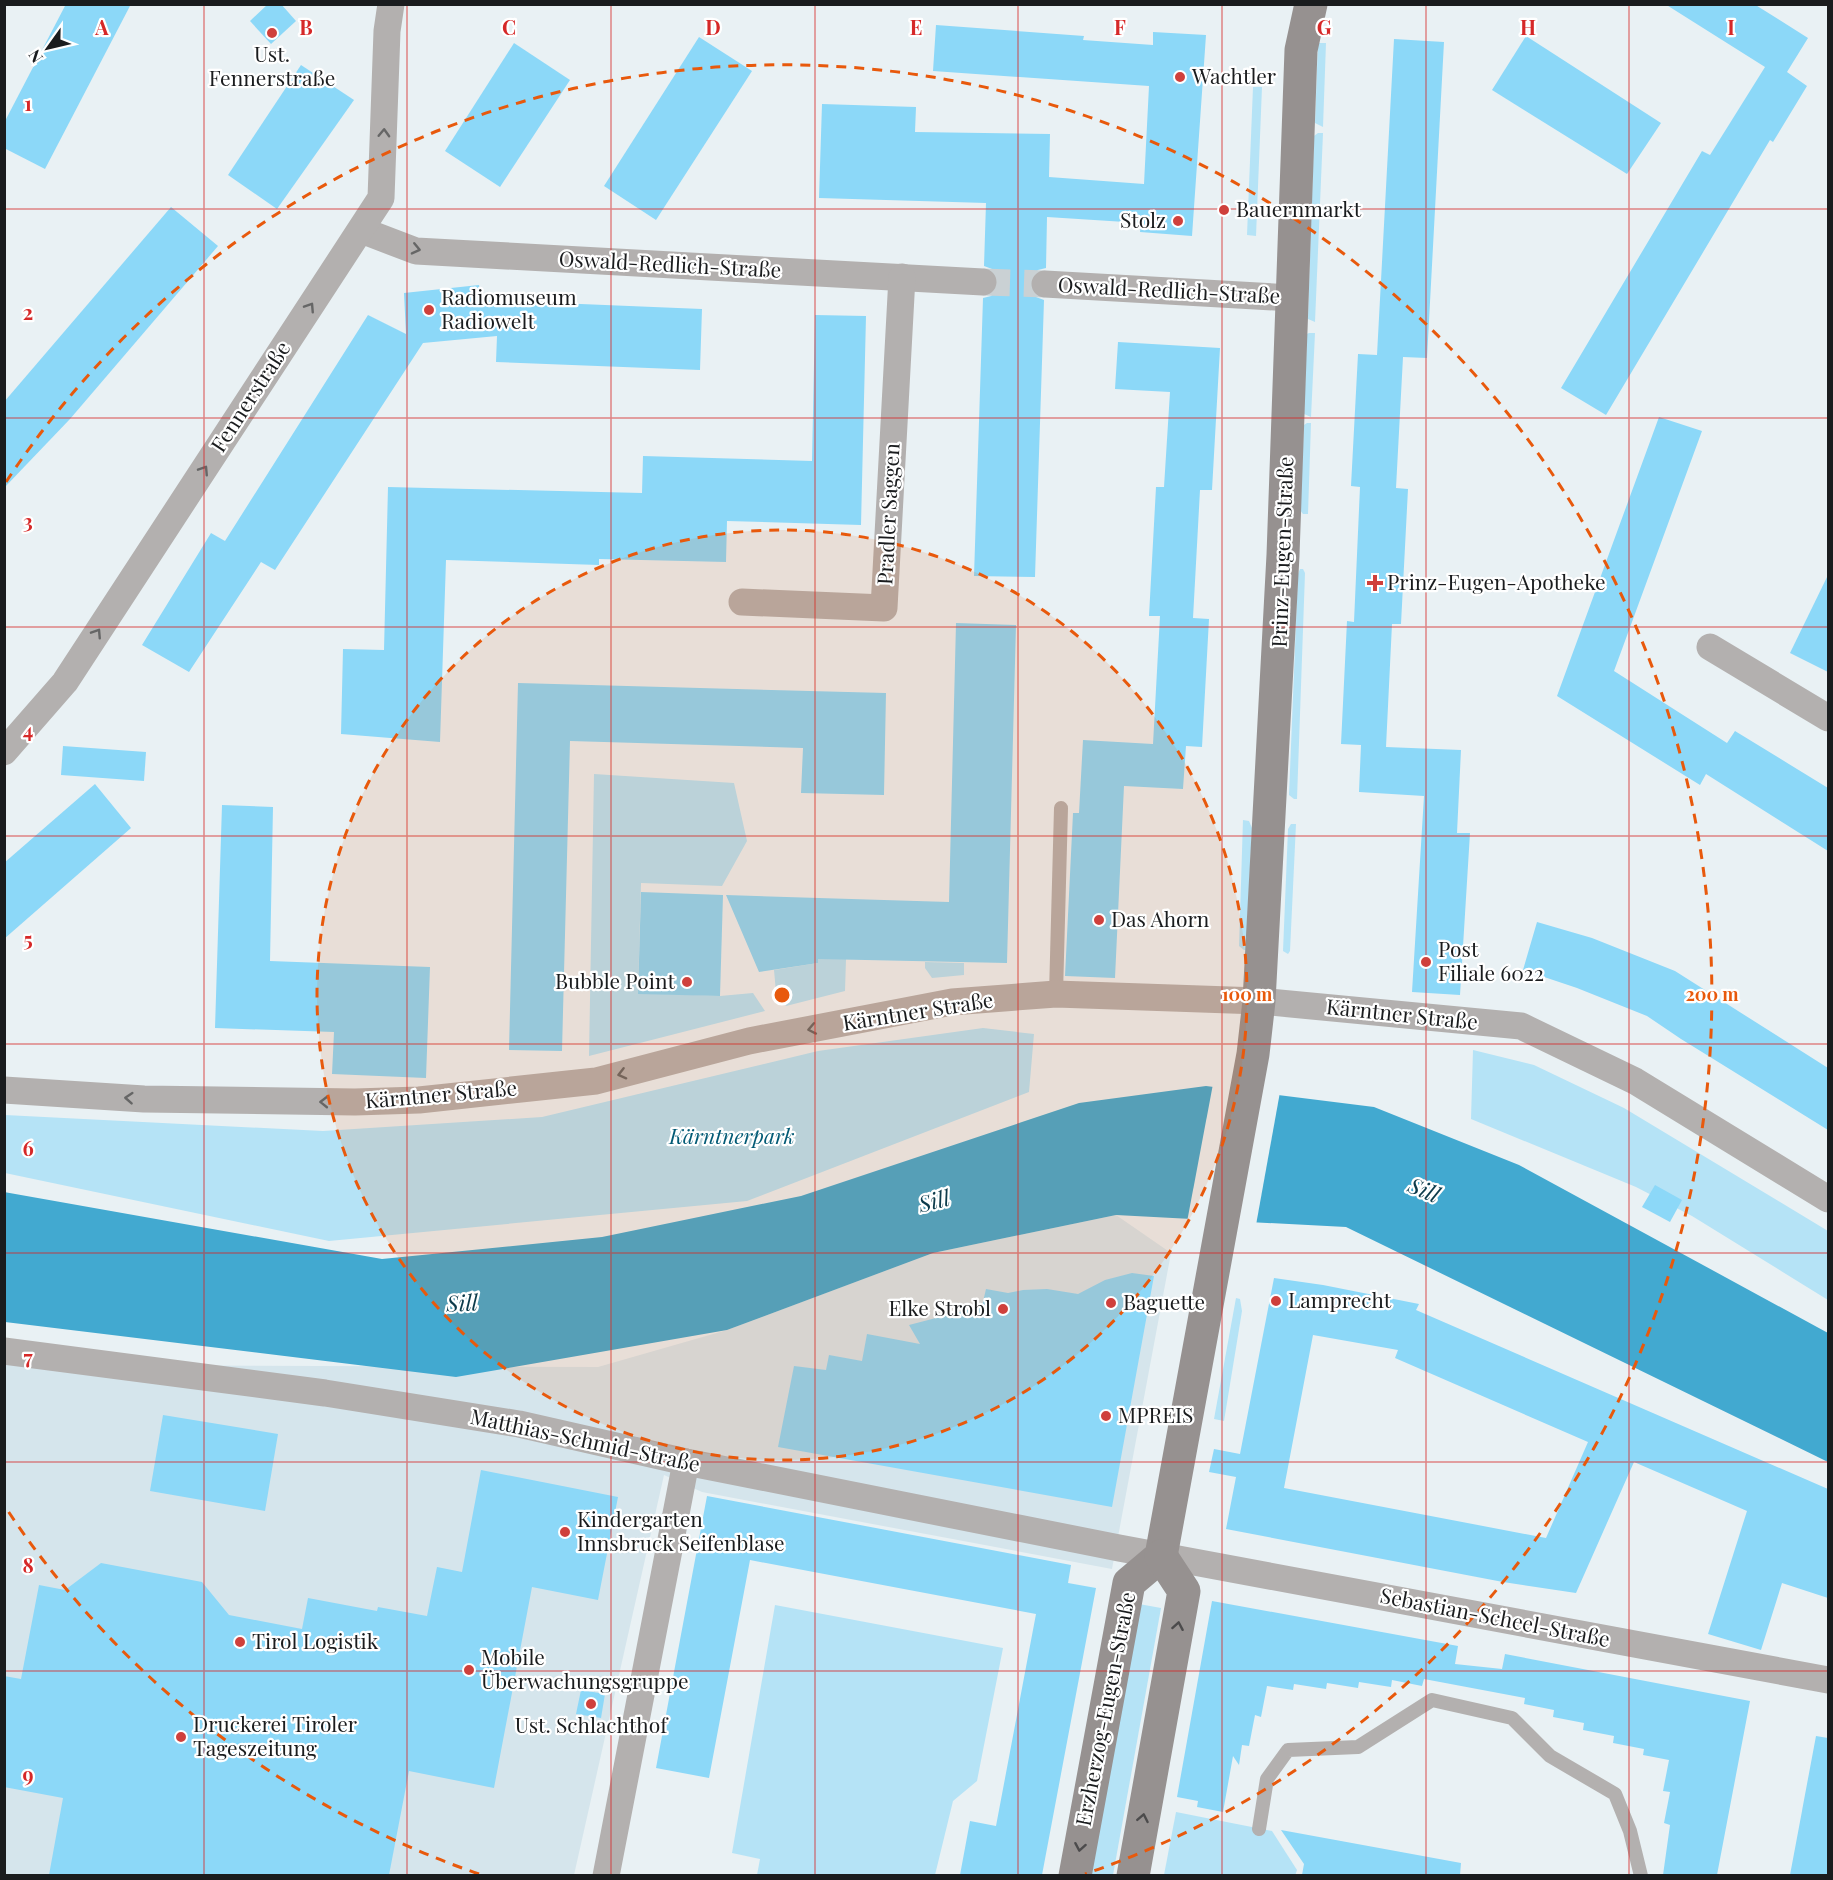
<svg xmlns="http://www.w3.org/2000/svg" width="1833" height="1880" viewBox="0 0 1833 1880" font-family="'Playfair Display',serif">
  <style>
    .built { fill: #d5e5ec }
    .green { fill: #b5e3f6 }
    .water { fill: #42a9d0 }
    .pier { fill: #e9f1f4 }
    .building { fill: #8cd8f8; fill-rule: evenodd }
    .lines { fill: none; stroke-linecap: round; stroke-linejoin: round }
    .street-tunnel { stroke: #cad1d4; stroke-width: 27; stroke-dasharray: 27 14; stroke-linecap: butt }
    .lane { stroke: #b3b0af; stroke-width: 14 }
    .street { stroke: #b3b0af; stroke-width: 27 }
    .secondary { stroke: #969190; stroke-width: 33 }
    .oneway { stroke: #666 }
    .oneway2 { stroke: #4c4b4c }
    .grid { fill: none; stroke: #d62828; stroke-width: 1.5; stroke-opacity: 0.55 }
    .ring { fill: none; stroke: #e8590c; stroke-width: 3; stroke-dasharray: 10 8 }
    .poi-dot { fill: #cf403c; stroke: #fff; stroke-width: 2 }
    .labels { text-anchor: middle; stroke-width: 4.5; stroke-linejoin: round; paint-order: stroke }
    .poi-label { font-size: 21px; fill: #1a1c1e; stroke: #fff; text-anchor: start }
    .street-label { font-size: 21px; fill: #1a1c1e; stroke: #fff }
    .park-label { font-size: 21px; font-style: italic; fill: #025a75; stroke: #fff }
    .water-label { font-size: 22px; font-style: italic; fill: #0d3b4b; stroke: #fff }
    .grid-label { font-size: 20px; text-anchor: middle; font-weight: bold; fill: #d62828; stroke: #fff; stroke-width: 4.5; stroke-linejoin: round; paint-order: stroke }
    .centre { fill: #e8590c; stroke: #fff; stroke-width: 3 }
    .ring-label { font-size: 18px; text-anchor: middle; font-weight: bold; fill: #e8590c; stroke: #fff; stroke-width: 4.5; stroke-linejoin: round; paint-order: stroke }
  </style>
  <rect width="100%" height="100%" fill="#e9f1f4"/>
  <path class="built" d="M1116,1215L1171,1253L1112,1569L702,1492L664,1475L574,1875L5,1876V1365L598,1367L727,1330L933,1253Z"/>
  <g class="green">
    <path d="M1318,43H1326L1323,127L1315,123Z"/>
    <path d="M1253,87H1262L1256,236L1247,235Z"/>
    <path d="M1318,133H1323L1315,322L1308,319L1314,136Z"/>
    <path d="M1309,333H1315L1311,417L1304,414L1307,334Z"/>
    <path d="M1307,423H1311L1308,514H1303L1300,510L1304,425Z"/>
    <path d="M1300,569H1303L1305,573L1297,799H1294L1289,795L1298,574Z"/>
    <path d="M594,774L734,783L747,841L722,886L641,883L638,993L720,996L753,993L765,1011L589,1056Z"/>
    <path d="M1243,820L1249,821L1252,828L1246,950H1244L1239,946Z"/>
    <path d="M1291,824H1296L1290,951L1288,954L1283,951L1288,829Z"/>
    <path d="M818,959H846L845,991L786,1006L776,992L774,970L818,963Z"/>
    <path d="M925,962L964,963V975L932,978L925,968Z"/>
    <path d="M983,1028L1034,1034L1029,1092L747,1201L329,1241L5,1173V1115L323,1131L542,1117L818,1051Z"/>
    <path d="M1473,1050L1534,1065L1624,1108L1828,1231V1300L1692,1216L1636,1187L1471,1119Z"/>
    <path d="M1236,1298L1240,1299L1242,1311L1224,1421L1214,1419Z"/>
    <path d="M1139,1604L1161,1608L1113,1875L1088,1876Z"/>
    <path d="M775,1605L1003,1648L977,1781L953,1801L935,1875H757L760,1859L732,1853Z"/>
    <path d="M1176,1812L1272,1831L1297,1870L1295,1876L1164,1875Z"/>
  </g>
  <path class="water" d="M1206,1086L1374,1107L1519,1165L1828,1333V1462L1346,1227L1116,1215L933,1253L727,1330L456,1377L5,1322L4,1192L382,1259L602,1237L801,1196L1079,1103Z"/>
  <path class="pier" d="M1213,1084L1280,1092L1256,1225L1187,1222Z"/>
  <g class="building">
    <path d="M66,4H131L45,169L4,148V123Z"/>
    <path d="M268,4H281L296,21L271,44L250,21Z"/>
    <path d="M1665,4H1754L1808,38L1787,72L1807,86L1773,142L1770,140L1606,415L1561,388L1702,151L1710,155L1765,67Z"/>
    <path d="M936,25L1084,36L1083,40L1153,45V32L1206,35L1192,236L1140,232L1141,223L1047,217L1046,268L1038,270L1032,275L1029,284L1031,291L1036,297L1044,300L1035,577L974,576L983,298L991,296L996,291L999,282L997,275L992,269L984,266L986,203L819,198L822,104L916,107L915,132L1050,134L1049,177L1144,184L1149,86L933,71Z"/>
    <path d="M1526,36L1661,123L1627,174L1492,90Z"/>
    <path d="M699,37L752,71L656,220L604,186Z"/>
    <path d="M1394,39L1444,42L1427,358L1403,357L1396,488L1408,489L1401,624H1392L1386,747L1461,750L1457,833H1470L1460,995L1412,992L1424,796L1359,792L1361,745L1341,744L1347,621L1354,622L1360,487L1351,486L1358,354L1377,355Z"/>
    <path d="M514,43L570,80L500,187L445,151Z"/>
    <path d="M301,65L354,100L277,209L228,175Z"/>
    <path d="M171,207L218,246L70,419L4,488V402Z"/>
    <path d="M479,285L481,300L702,309L700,370L496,362L497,336L423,343L275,570L261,562L189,672L142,645L211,533L225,541L368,315L406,334L404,293Z"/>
    <path d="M815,315L866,316L861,525L727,521L726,562L599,559V565L446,560L440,742L341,734L343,649L384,650L388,487L642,493L643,456L812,461Z"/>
    <path d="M1118,342L1220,348L1212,490H1200L1193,618L1209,619L1202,747L1186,746L1183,789L1124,786L1115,978L1065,976L1073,813H1079L1083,740L1153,744L1160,616H1149L1156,487H1164L1170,392L1115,389Z"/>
    <path d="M1659,417L1702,431L1614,671L1727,743L1735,731L1828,788V851L1706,774L1700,785L1557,696Z"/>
    <path d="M1828,575V672L1790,653Z"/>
    <path d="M956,623L1016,625L1007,963L818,959V963L759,972L726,895L949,902Z"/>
    <path d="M518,683L886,693L884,795L801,793L803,748L570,741L562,1051L509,1050Z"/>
    <path d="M63,746L146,752L144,781L61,775Z"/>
    <path d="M95,784L131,828L4,939V863Z"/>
    <path d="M222,805L273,807L270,961L430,967L426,1078L332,1074L334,1032L215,1028Z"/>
    <path d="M641,892L723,895L720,996L638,994Z"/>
    <path d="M1537,922L1592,938L1675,971L1828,1068V1130L1681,1039L1647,1016L1577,988L1523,970Z"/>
    <path d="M1655,1185L1682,1200L1670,1222L1642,1207Z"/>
    <path d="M1132,1273L1154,1276L1112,1507L778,1447L794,1366L826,1370L829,1355L862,1361L867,1334L920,1344L909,1325L982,1306L986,1289L1008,1293L1023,1290L1047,1289L1078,1294L1105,1280Z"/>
    <path d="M1274,1278L1323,1285L1419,1304L1416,1310L1828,1489V1598L1782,1583L1761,1650L1708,1634L1747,1511L1634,1462L1576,1593L1503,1582L1226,1529L1236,1477L1209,1472L1214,1449L1240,1454ZM1313,1335L1398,1350L1395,1358L1588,1442L1546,1538L1284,1488Z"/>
    <path d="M163,1415L278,1434L265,1511L150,1491Z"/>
    <path d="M481,1470L618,1497L598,1600L532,1587L494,1788L409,1771L389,1875H49L63,1798L4,1787V1676L21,1679L39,1585L65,1590L101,1563L202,1582L229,1615L302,1629L308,1598L377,1611L378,1607L427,1616L437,1567L462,1572Z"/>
    <path d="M707,1496L1071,1565L1068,1583L1096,1588L1042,1875H960L970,1821L996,1826L1036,1614L750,1560L709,1778L656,1768Z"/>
    <path d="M1212,1601L1458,1646L1455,1664L1502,1669L1505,1654L1750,1701L1717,1875H1663L1670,1825L1664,1823L1670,1792L1663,1791L1669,1760L1643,1755L1644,1749L1613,1743L1614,1736L1583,1730L1584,1723L1553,1717L1554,1710L1524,1704L1525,1698L1424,1679L1422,1686L1392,1680L1391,1687L1359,1682L1358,1688L1327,1683L1326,1689L1294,1684L1293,1690L1267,1686L1261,1717L1255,1715L1249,1746L1242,1745L1239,1765L1233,1756L1223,1812L1197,1807L1198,1801L1177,1797Z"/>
    <path d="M581,1690L605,1694L601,1718L576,1714Z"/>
    <path d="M1816,1736L1828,1738V1875H1790Z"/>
    <path d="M1281,1830L1461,1863L1460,1875H1302L1304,1864Z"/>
  </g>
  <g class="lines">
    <path class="street-tunnel" d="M983,282L1045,284"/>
    <g class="lane">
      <path d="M1056,994L1061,808"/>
      <path d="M1259,1829L1267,1779L1288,1750L1358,1747L1432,1700L1512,1718L1550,1756L1615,1794L1630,1831L1641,1876"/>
    </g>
    <g class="street">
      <path d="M361,230L416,251L983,282"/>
      <path d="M1045,284L1292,298"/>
      <path d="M742,602L884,608L902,277"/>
      <path d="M1710,647L1828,718"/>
      <path d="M4,752L65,682L381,198L387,31L391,4"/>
      <path d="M4,1090L144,1099L355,1102L419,1100L596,1081L749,1041L952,1002L1056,994L1259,1001L1521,1026L1635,1081L1828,1199"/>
      <path d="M4,1351L325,1393L519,1424L686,1462L1119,1548L1828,1680"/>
      <path d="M606,1876L686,1462"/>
    </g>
    <g class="secondary">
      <path d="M1075,1876L1129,1583L1161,1556L1253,1054L1259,1001L1283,555L1301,50L1311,4"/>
      <path d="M1133,1876L1184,1591L1161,1556"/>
    </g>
  </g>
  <defs><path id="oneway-chevron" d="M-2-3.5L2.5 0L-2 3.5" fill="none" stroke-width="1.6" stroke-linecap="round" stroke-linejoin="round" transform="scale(1.5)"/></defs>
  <g class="oneway">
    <use href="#oneway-chevron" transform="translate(384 133) rotate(-88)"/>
    <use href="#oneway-chevron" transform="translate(416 249) rotate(13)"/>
    <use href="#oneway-chevron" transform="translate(310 307) rotate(-57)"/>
    <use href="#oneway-chevron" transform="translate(204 470) rotate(-57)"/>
    <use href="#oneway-chevron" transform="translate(97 633) rotate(-57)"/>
    <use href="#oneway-chevron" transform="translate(812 1029) rotate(169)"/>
    <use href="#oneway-chevron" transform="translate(622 1074) rotate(166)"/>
    <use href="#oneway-chevron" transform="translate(129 1098) rotate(-176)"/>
    <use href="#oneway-chevron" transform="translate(324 1102) rotate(-179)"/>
  </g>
  <g class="oneway2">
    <use href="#oneway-chevron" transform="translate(1178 1626) rotate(-80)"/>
    <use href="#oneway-chevron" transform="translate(1143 1818) rotate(-79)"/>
    <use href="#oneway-chevron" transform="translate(1080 1847) rotate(100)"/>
  </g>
  <path class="grid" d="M204,4V1876M407,4V1876M611,4V1876M815,4V1876M1018,4V1876M1222,4V1876M1426,4V1876M1629,4V1876M4,209H1828M4,418H1828M4,627H1828M4,836H1828M4,1044H1828M4,1253H1828M4,1462H1828M4,1671H1828"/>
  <circle cx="782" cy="995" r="465" fill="#e8590c" fill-opacity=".12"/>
  <g class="ring">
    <circle cx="782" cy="995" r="465"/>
    <path d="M479 1874A930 930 0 0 1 6 1508M6 482A930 930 0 1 1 1085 1874"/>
  </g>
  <g class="poi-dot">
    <circle cx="272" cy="33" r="6"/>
    <circle cx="1180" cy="77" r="6"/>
    <circle cx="1224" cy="210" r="6"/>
    <circle cx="1178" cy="221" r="6"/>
    <circle cx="429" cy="310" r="6"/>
    <path d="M1372 574h6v6h6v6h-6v6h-6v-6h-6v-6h6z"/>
    <circle cx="1099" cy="920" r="6"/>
    <circle cx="1426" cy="962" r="6"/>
    <circle cx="687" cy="982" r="6"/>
    <circle cx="1276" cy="1301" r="6"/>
    <circle cx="1111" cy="1303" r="6"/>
    <circle cx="1003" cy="1309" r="6"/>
    <circle cx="1106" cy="1416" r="6"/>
    <circle cx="565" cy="1532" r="6"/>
    <circle cx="240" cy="1642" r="6"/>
    <circle cx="469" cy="1670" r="6"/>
    <circle cx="591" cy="1704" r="6"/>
    <circle cx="181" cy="1737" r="6"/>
  </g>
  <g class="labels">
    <g class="poi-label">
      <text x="272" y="62" text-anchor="middle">Ust.<tspan x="272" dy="24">Fennerstraße</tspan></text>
      <text x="1192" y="84">Wachtler</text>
      <text x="1236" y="217">Bauernmarkt</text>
      <text x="1166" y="228" text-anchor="end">Stolz</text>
      <text x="441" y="305">Radiomuseum<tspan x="441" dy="24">Radiowelt</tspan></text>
      <text x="1387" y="590">Prinz-Eugen-Apotheke</text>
      <text x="1111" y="927">Das Ahorn</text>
      <text x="1438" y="957">Post<tspan x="1438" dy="24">Filiale 6022</tspan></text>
      <text x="675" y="989" text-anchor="end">Bubble Point</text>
      <text x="1288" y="1308">Lamprecht</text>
      <text x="1123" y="1310">Baguette</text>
      <text x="991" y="1316" text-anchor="end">Elke Strobl</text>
      <text x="1118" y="1423">MPREIS</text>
      <text x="577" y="1527">Kindergarten<tspan x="577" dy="24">Innsbruck Seifenblase</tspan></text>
      <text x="252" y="1649">Tirol Logistik</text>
      <text x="481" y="1665">Mobile<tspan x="481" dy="24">Überwachungsgruppe</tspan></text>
      <text x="193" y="1732">Druckerei Tiroler<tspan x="193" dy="24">Tageszeitung</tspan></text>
      <text x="591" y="1733" text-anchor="middle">Ust. Schlachthof</text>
    </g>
    <g class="street-label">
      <text transform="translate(670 265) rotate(3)" y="7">Oswald-Redlich-Straße</text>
      <text transform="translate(1169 291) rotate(3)" y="7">Oswald-Redlich-Straße</text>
      <text transform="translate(251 397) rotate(-57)" y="7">Fennerstraße</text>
      <text transform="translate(889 514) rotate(-87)" y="7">Pradler Saggen</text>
      <text transform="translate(1283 552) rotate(-88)" y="7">Prinz-Eugen-Straße</text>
      <text transform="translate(918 1012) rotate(-9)" y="7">Kärntner Straße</text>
      <text transform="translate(1402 1015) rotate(6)" y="7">Kärntner Straße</text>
      <text transform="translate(441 1095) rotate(-5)" y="7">Kärntner Straße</text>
      <text transform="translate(585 1441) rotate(12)" y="7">Matthias-Schmid-Straße</text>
      <text transform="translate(1495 1618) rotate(11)" y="7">Sebastian-Scheel-Straße</text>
      <text transform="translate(1106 1709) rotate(-79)" y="7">Erzherzog-Eugen-Straße</text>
    </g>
    <g class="park-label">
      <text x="732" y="1144">Kärntnerpark</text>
    </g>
    <g class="water-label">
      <text transform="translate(1424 1190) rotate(23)" y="8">Sill</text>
      <text transform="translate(934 1201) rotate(-14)" y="8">Sill</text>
      <text transform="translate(462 1303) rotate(-3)" y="8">Sill</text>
    </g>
  </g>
  <g class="grid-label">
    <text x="102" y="35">A</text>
    <text x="306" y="35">B</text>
    <text x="509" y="35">C</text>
    <text x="713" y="35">D</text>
    <text x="916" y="35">E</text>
    <text x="1120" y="35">F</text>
    <text x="1324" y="35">G</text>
    <text x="1528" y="35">H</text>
    <text x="1731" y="35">I</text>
    <text x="28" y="111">1</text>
    <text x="28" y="320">2</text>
    <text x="28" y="529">3</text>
    <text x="28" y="738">4</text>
    <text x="28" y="947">5</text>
    <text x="28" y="1156">6</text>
    <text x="28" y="1365">7</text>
    <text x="28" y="1573">8</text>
    <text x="28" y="1782">9</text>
  </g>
  <circle cx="782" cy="995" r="9" class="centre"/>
  <g class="ring-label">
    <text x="1247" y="1001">100 m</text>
    <text x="1712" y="1001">200 m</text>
  </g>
  <rect width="1833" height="1880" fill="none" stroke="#1a1c1e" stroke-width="12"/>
  <g transform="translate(48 48) rotate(236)" stroke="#ffffff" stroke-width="4.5" paint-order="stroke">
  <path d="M0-4.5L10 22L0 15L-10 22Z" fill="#1a1c1e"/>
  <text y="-9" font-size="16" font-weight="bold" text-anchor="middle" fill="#1a1c1e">N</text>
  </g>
</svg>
